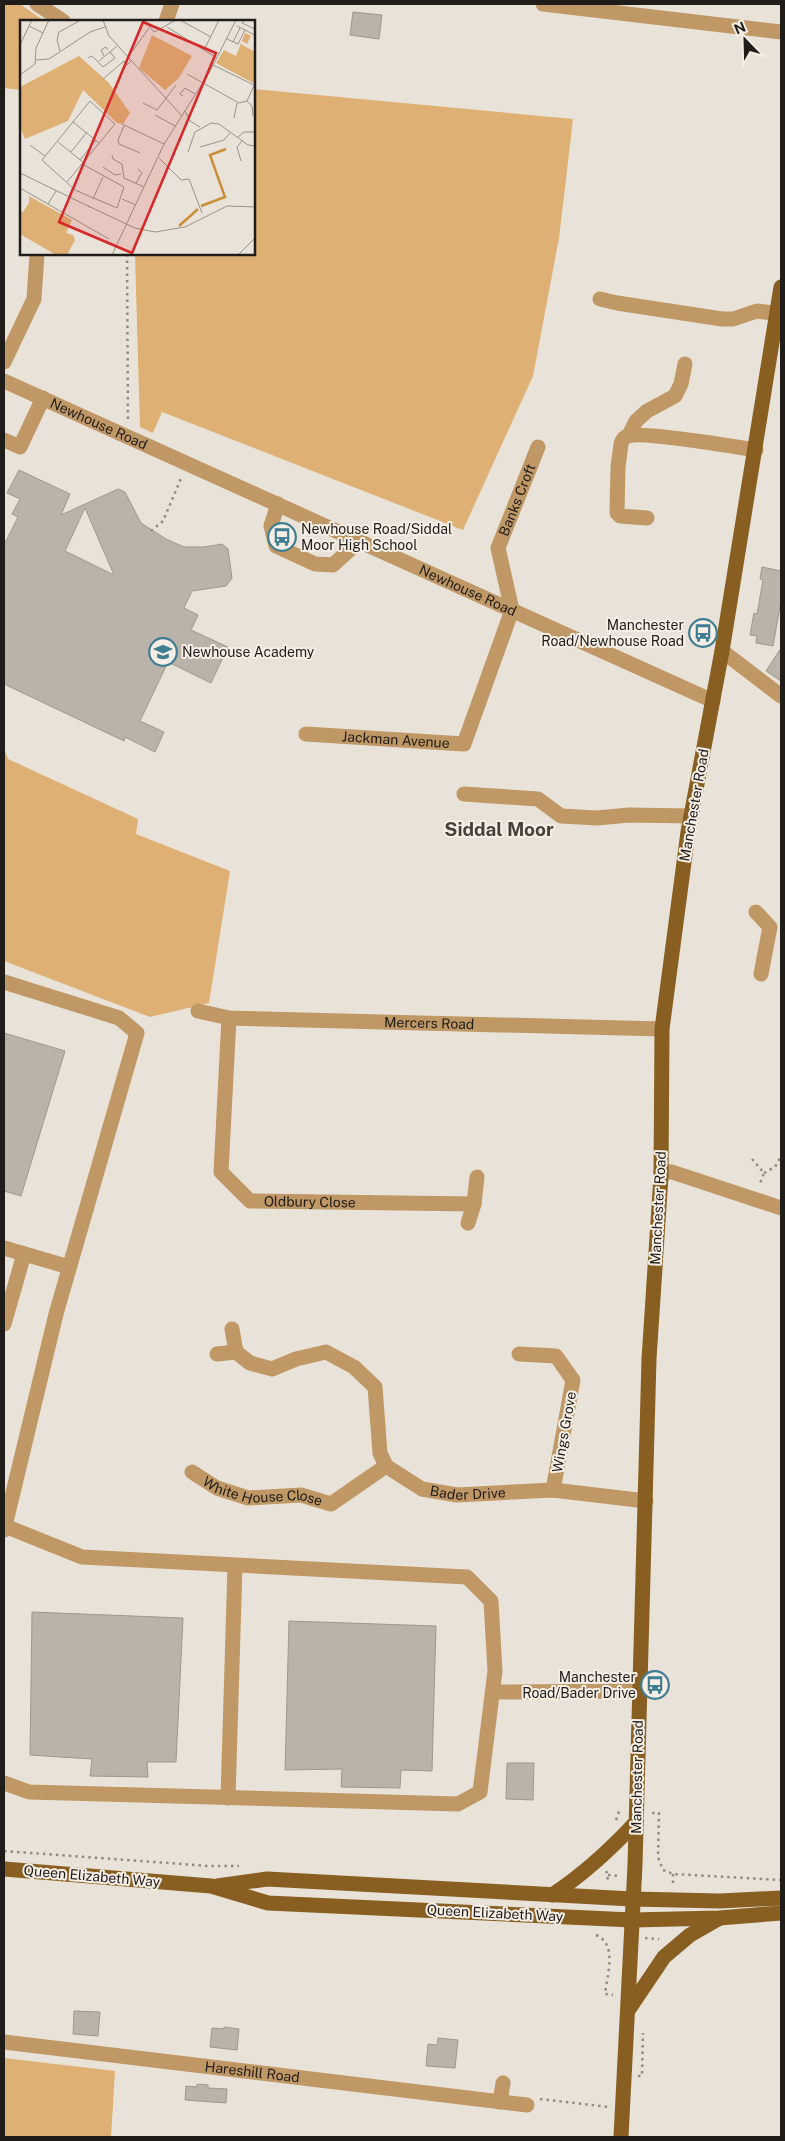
<svg xmlns="http://www.w3.org/2000/svg" width="785" height="2141" viewBox="0 0 785 2141" font-family="'Public Sans',sans-serif">
  <style>
    .green { fill: #deb073 }
    .building { fill: #bab3aa; stroke: #9e988f; fill-rule: evenodd }
    .lines { fill: none; stroke-linecap: round; stroke-linejoin: round }
    .path { stroke: #908b85; stroke-width: 2.5; stroke-dasharray: 2.5 4; stroke-linecap: butt }
    .minor { stroke: #bf9865; stroke-width: 15 }
    .major { stroke: #885f21; stroke-width: 15 }
    .labels { text-anchor: middle; stroke-width: 4; stroke-linejoin: round; paint-order: stroke }
    .street-label { font-size: 14px; fill: #1f1c19; stroke: #f7efe6 }
    .poi-label { font-size: 14px; fill: #1f1c19; stroke: #f7efe6; text-anchor: start }
    .district-label { font-size: 19px; font-weight: bold; fill: #464039; stroke: #f7efe6 }
    .inset-river { fill: none; stroke: #c98e37; stroke-width: 2.5 }
    .inset-road { fill: none; stroke: #98938c; stroke-width: 1 }
    .view { fill: #d62828; fill-opacity: 0.15; stroke: #d62828; stroke-width: 2.5 }
    .inset-edge { fill: none; stroke: #1f1c19; stroke-width: 2.5 }
  </style>
  <rect width="100%" height="100%" fill="#e9e2d9"/>
  <g class="green">
    <path d="M4,4H20L44,21H21V90L4,88Z"/>
    <path d="M254,89L573,119L559,238L533,376L463,530L162,412L153,433L140,427L135,254H254Z"/>
    <path d="M4,748L8,759L138,819L136,834L230,871L209,1003L150,1017L4,961Z"/>
    <path d="M4,2058L115,2071L111,2137H4Z"/>
  </g>
  <g class="building">
    <path d="M353,12L382,15L379,39L350,35Z"/>
    <path d="M19,470L70,494L61,515L118,489L125,492L141,523L166,539L184,547H204L222,544L228,549L232,578L226,586L192,591L184,608L198,615L191,630L228,647L211,683L168,662L140,721L164,732L155,752L125,737L124,741L4,684V545L18,517L12,514L20,499L7,493ZM85,508L114,575L65,551Z"/>
    <path d="M762,567L781,571V601L773,646L756,643L757,636L750,635L754,613L757,614L763,580L760,579Z"/>
    <path d="M781,648V681L766,671Z"/>
    <path d="M4,1033L65,1051L21,1196L4,1191Z"/>
    <path d="M32,1612L183,1618L176,1762H147L148,1777L90,1776L92,1759L30,1755Z"/>
    <path d="M289,1621L436,1626L432,1771L401,1770L400,1788L341,1787L342,1769L285,1770Z"/>
    <path d="M507,1763H534L533,1800L506,1799Z"/>
    <path d="M74,2011L100,2012L98,2036L73,2034Z"/>
    <path d="M224,2027L239,2029L237,2050L210,2047L212,2028L224,2029Z"/>
    <path d="M438,2038L458,2040L455,2068L426,2066L428,2044L437,2045Z"/>
    <path d="M197,2084L208,2085V2088L227,2089L226,2103L185,2100L186,2086L197,2087Z"/>
  </g>
  <g class="lines">
    <g class="path">
      <path d="M127,254L128,421"/>
      <path d="M151,531L163,521L182,476"/>
      <path d="M752,1159L764,1173L759,1186"/>
      <path d="M764,1173L775,1167L781,1156"/>
      <path d="M652,1813H659L658,1857L663,1870L673,1874L781,1880"/>
      <path d="M616,1820L620,1809"/>
      <path d="M4,1851L209,1866H239"/>
      <path d="M606,1871L608,1875L607,1882"/>
      <path d="M673,1874V1885"/>
      <path d="M608,1875L619,1876"/>
      <path d="M596,1935C618,1944 607,1975 605,1994L613,1995"/>
      <path d="M645,1938L659,1939"/>
      <path d="M638,2076H642L643,2033"/>
      <path d="M540,2099L609,2107"/>
    </g>
    <g class="minor">
      <path d="M37,4L63,21"/>
      <path d="M543,4L781,32"/>
      <path d="M166,21L172,4"/>
      <path d="M600,299L617,303L722,319H733L757,311L781,314"/>
      <path d="M4,362L34,299L37,254"/>
      <path id="s1" d="M4,381L713,701"/>
      <path d="M629,435L636,421L647,411L675,396L681,384L685,364"/>
      <path d="M4,440L20,447L43,398"/>
      <path d="M278,504L271,526L276,546L315,564L333,565L359,541"/>
      <path d="M647,518L620,516L617,513L618,467L621,444C622,440 624,437 628,436C641,431 737,447 756,450"/>
      <path d="M722,651L781,696"/>
      <path id="s2" d="M306,734L464,744L512,610L498,548L538,447"/>
      <path d="M464,794L538,799L561,816L597,818L629,815L691,816"/>
      <path d="M756,912L770,927L761,974"/>
      <path d="M4,982L119,1018L137,1033L56,1314L4,1530"/>
      <path id="s3" d="M198,1011L229,1018L662,1029"/>
      <path id="s4" d="M229,1018L221,1172L250,1201L474,1204"/>
      <path d="M661,1172H672L781,1208"/>
      <path d="M468,1223L474,1204L477,1177"/>
      <path d="M4,1248L69,1267"/>
      <path d="M4,1324L24,1254"/>
      <path id="s5" d="M232,1329L236,1352L250,1363L272,1369L296,1359L326,1352L354,1367L375,1387L380,1453L386,1466L422,1489L457,1495L553,1490L646,1501"/>
      <path d="M217,1354L236,1352"/>
      <path d="M519,1354L556,1356L573,1380L553,1490"/>
      <path id="s6" d="M192,1472L217,1488L248,1498L301,1495L331,1504L386,1466"/>
      <path d="M493,1692L639,1691"/>
      <path d="M4,1783L29,1792L458,1804L480,1792L495,1671L491,1601L467,1577L82,1557L5,1526"/>
      <path d="M228,1798L235,1566"/>
      <path id="s7" d="M4,2042L527,2105"/>
      <path d="M500,2102L503,2083"/>
    </g>
    <g class="major">
      <path d="M4,1869L211,1886L268,1903L632,1920L719,1918L781,1913"/>
      <path d="M217,1886L267,1879L632,1899L720,1901L781,1898"/>
      <path d="M552,1895C584,1874 610,1850 636,1822"/>
      <path d="M629,2009L664,1957L690,1935L718,1919"/>
      <path d="M621,2137L635,1865L649,1359L661,1176L662,1029L688,832L722,651L781,287"/>
    </g>
  </g>
  <defs>
    <symbol id="bus-ring" viewBox="-11 -11 22 22"><circle r="9.5" fill="#f7efe6" stroke="#3f7d92" stroke-width="1.5"/><path d="M-5-6H5V4H4V6H2V4H-2V6H-4V4H-5ZM-3.5-4V0h7V-4ZM-3.5 1.2v1.5H-2V1.2ZM2 1.2v1.5H3.5V1.2Z" fill="#3f7d92"/></symbol>
    <symbol id="school-ring" viewBox="-11 -11 22 22"><circle r="9.5" fill="#f7efe6" stroke="#3f7d92" stroke-width="1.5"/><path d="M0-5L7-2L0 1L-7-2ZM-4 1L0 2.5L4 1V4Q0 6-4 4Z" fill="#3f7d92"/></symbol>
  </defs>
  <g fill-rule="evenodd">
    <use href="#bus-ring" x="266" y="521" width="32" height="32"/>
    <use href="#bus-ring" x="687" y="617" width="32" height="32"/>
    <use href="#school-ring" x="147" y="636" width="32" height="32"/>
    <use href="#bus-ring" x="639" y="1669" width="32" height="32"/>
  </g>
  <g class="labels">
    <g class="street-label">
      <text dy="5" stroke="none"><textPath href="#s1" startOffset="104">Newhouse Road</textPath></text>
      <text dy="5" stroke="none"><textPath href="#s2" startOffset="416">Banks Croft</textPath></text>
      <text dy="5" stroke="none"><textPath href="#s1" startOffset="509">Newhouse Road</textPath></text>
      <text dy="5" stroke="none"><textPath href="#s2" startOffset="90">Jackman Avenue</textPath></text>
      <text transform="translate(694 805) rotate(-80)" y="5">Manchester Road</text>
      <text dy="5" stroke="none"><textPath href="#s3" startOffset="232">Mercers Road</textPath></text>
      <text dy="5" stroke="none"><textPath href="#s4" startOffset="255">Oldbury Close</textPath></text>
      <text transform="translate(658 1208) rotate(-87)" y="5">Manchester Road</text>
      <text transform="translate(564 1432) rotate(-80)" y="5">Wings Grove</text>
      <text dy="5" stroke="none"><textPath href="#s6" startOffset="76">White House Close</textPath></text>
      <text dy="5" stroke="none"><textPath href="#s5" startOffset="351">Bader Drive</textPath></text>
      <text transform="translate(637 1777) rotate(-89)" y="5">Manchester Road</text>
      <text transform="translate(92 1876) rotate(5)" y="5">Queen Elizabeth Way</text>
      <text transform="translate(495 1913) rotate(3)" y="5">Queen Elizabeth Way</text>
      <text dy="5" stroke="none"><textPath href="#s7" startOffset="250">Hareshill Road</textPath></text>
    </g>
    <g class="poi-label">
      <text x="301" y="534">Newhouse Road/Siddal<tspan x="301" dy="16">Moor High School</tspan></text>
      <text x="684" y="630" text-anchor="end">Manchester<tspan x="684" dy="16">Road/Newhouse Road</tspan></text>
      <text x="182" y="657">Newhouse Academy</text>
      <text x="636" y="1682" text-anchor="end">Manchester<tspan x="636" dy="16">Road/Bader Drive</tspan></text>
    </g>
    <g class="district-label">
      <text x="499" y="836">Siddal Moor</text>
    </g>
  </g>
  <g transform="translate(20 20)">
    <rect width="235" height="235" fill="#e9e2d9"/>
    <path d="M225,13L231,16L227,24L222,21L221,24L235,32V64L196,43L204,30L216,36ZM132,15L172,36L158,59L145,70L119,48ZM59,36L89,63L110,93L103,104L97,103L63,70L48,101L5,119L0,107V67ZM9,176L52,200L46,213L53,215L55,220L47,235H36L0,214V191L3,192L9,183Z" fill="#deb073"/>
    <path class="inset-river" d="M181,186L205,177L190,135L206,129M159,206L178,189"/>
    <path class="inset-road" d="M12,0L9,6L23,13M83,0L89,16L162,96M124,0L134,12L156,0M160,0L191,17M224,0L222,3L235,9M217,6L235,15M147,7L197,38M207,19L218,24L225,10M213,22L220,8M0,25L9,6M184,30L199,0M40,31L37,20L39,12L61,0M84,36L81,30L86,27L88,30M108,37L129,8M68,38L72,36L83,47L95,38L90,32M16,40L29,39L70,12L85,7M79,41L97,26M193,45L234,65M167,54L219,83L227,81L234,66M0,55L15,44L16,28L29,0M83,59L104,41L107,45L111,41M163,76L160,74L165,68L175,74M227,81L232,86L233,96M123,83L137,90L156,65M165,91L170,101L180,107M135,95L155,106M214,98L217,83M53,102L79,123M102,104L144,124M104,106L98,120L99,124L120,133M218,117L224,112H235M38,122L64,143M10,125L25,136M180,127L204,120L210,113M51,132L67,112M168,132L175,112L191,103L199,104L228,125L235,126M92,135L93,139L102,144L104,158L124,167M139,138L161,160L169,159L182,193M60,140L76,120M221,141L217,127L222,121M83,147L95,155L101,154M0,153L70,187M47,162L95,104L70,81L22,140L55,170L97,188L104,167L64,145M116,163L122,153L118,149M0,168L89,219M73,179L83,157M102,179L116,185M28,184L36,171M68,186L115,208L135,212L165,207L207,186L235,187M92,235L144,124L189,53L216,0M218,235L235,218"/>
    <path class="view" d="M123,2L196,33L112,233L39,202Z"/>
    <rect width="235" height="235" class="inset-edge"/>
  </g>
  <rect width="785" height="2141" fill="none" stroke="#1f1c19" stroke-width="10"/>
  <g transform="translate(745 40) rotate(337)" stroke="#f7efe6" stroke-width="4" paint-order="stroke">
  <path d="M0-4L9 19L0 12L-9 19Z" fill="#1f1c19"/>
  <text y="-8" font-size="14" font-weight="bold" text-anchor="middle" fill="#1f1c19">N</text>
  </g>
</svg>
